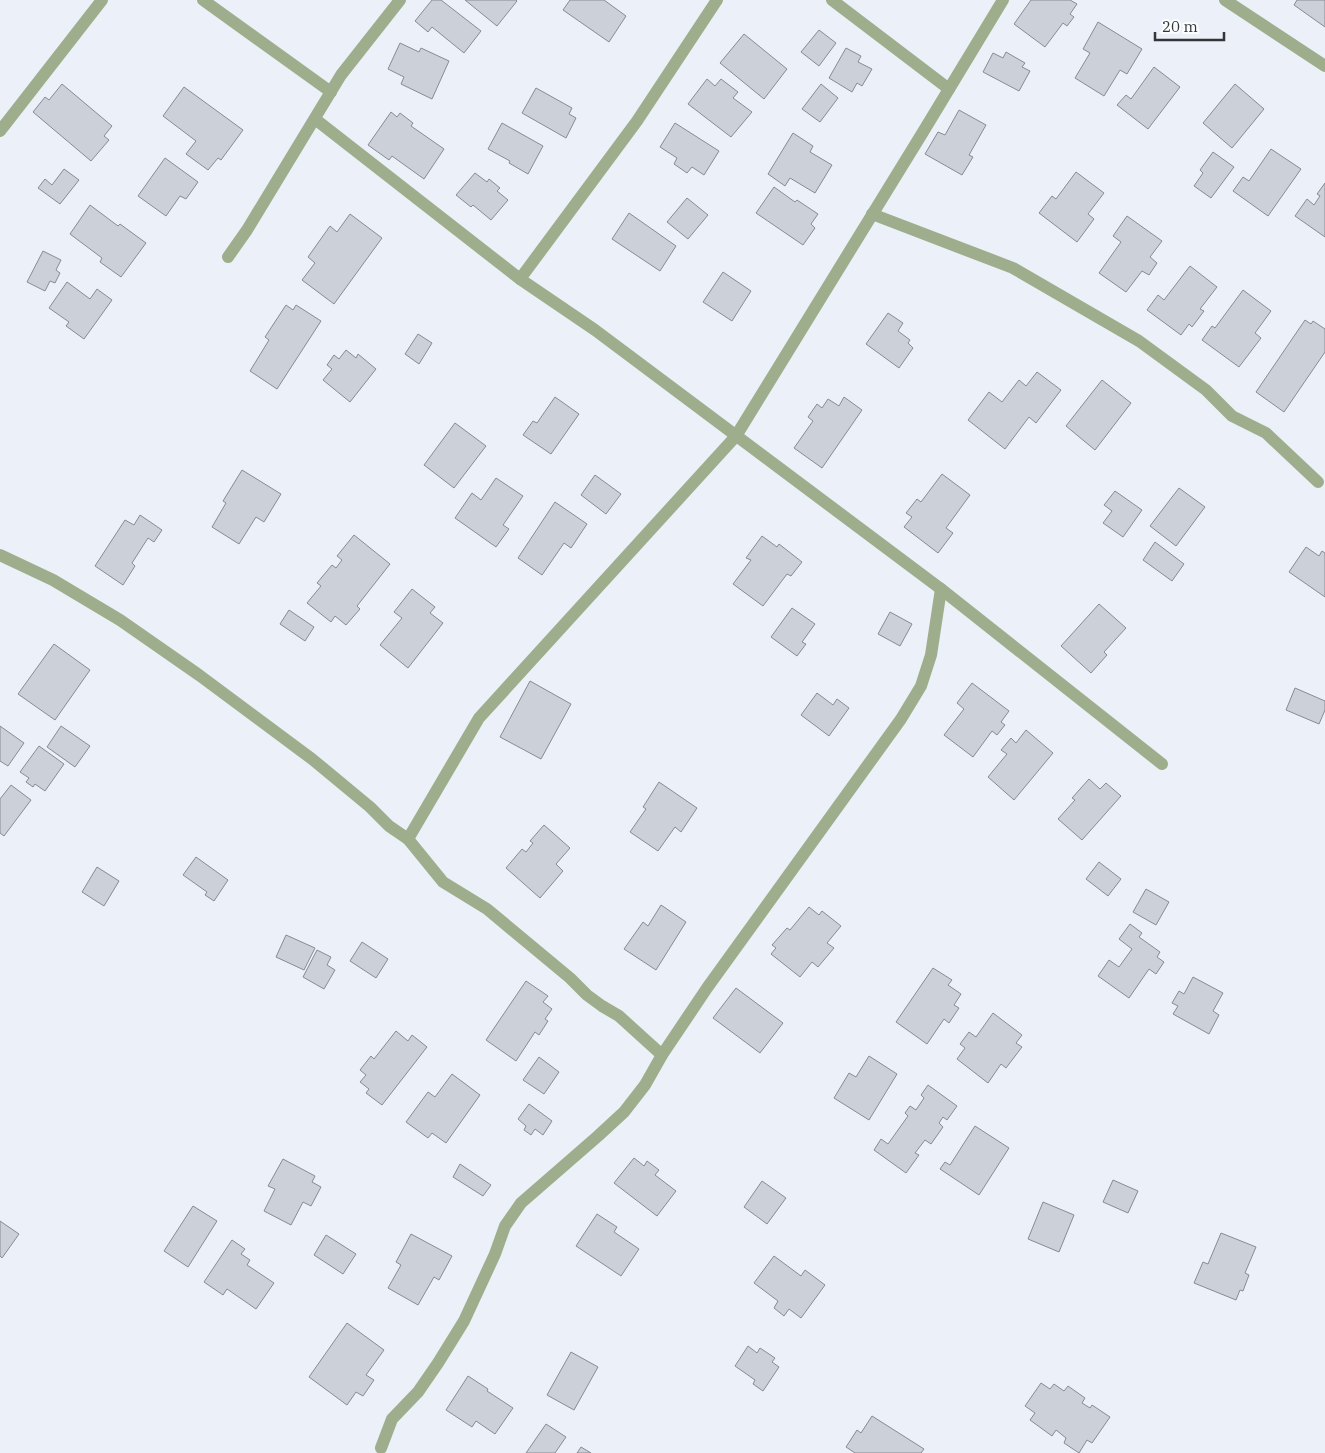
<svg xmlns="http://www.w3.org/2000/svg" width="1325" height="1453" viewBox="0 0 1325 1453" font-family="'IBM Plex Serif',serif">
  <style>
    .building { fill: #cbd0d9; stroke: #878c94 }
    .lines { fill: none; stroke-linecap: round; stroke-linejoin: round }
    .street { stroke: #9eae8c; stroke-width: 12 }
  </style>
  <rect width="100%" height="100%" fill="#ebf0f9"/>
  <g class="building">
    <path d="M432,0H441L481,31L464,53L432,27L428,32L415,21Z"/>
    <path d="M465,0H516L517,1L497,26Z"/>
    <path d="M570,0H604L626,16L609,42L563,10Z"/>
    <path d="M1031,0H1070L1077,4L1070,14L1074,17L1067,26L1063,23L1045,47L1014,24Z"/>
    <path d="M1297,0H1325V27L1294,5Z"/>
    <path d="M1098,22L1142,49L1127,74L1120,70L1104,96L1075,78L1090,53L1083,49Z"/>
    <path d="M819,30L836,43L819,66L801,52Z"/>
    <path d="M744,34L787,69L764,99L720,63Z"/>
    <path d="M400,43L419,52L421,48L449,61L432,99L401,84L404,77L388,69Z"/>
    <path d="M846,48L861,56L858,62L872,69L862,86L857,83L852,92L829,78Z"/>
    <path d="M1006,52L1025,63L1022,67L1030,71L1019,91L983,72L993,53L1003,58Z"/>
    <path d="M1154,67L1180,87L1148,129L1117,105L1126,95L1131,99Z"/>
    <path d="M707,79L715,86L721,79L738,92L733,98L752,112L731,137L688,104Z"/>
    <path d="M62,84L112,126L104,136L109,140L91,161L33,112L45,97L49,100Z"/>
    <path d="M821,84L838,98L820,122L802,109Z"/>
    <path d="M1235,84L1264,109L1232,148L1203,123Z"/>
    <path d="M184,87L243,130L221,160L218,158L208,170L186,154L196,141L163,116Z"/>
    <path d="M536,88L572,108L569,114L576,118L566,138L522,113Z"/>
    <path d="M959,110L986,125L969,155L973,157L962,175L925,154L938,132L945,135Z"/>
    <path d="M391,112L397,117L400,113L413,123L411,126L444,149L424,179L392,156L389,160L368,145Z"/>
    <path d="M502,123L543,146L528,174L509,163L510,161L488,149Z"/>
    <path d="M675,123L719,151L704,175L692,167L687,173L674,164L677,158L660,147Z"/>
    <path d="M793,133L813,146L810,152L832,165L815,193L790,178L785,186L768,174Z"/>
    <path d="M1271,149L1301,169L1268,216L1233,191L1243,177L1249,181Z"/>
    <path d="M1213,152L1234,167L1211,198L1194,186L1203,173L1200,170Z"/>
    <path d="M165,158L198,182L186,199L180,196L166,216L138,196Z"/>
    <path d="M64,169L79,180L60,204L38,188L45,179L52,185Z"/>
    <path d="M1076,172L1104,193L1088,214L1094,219L1077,242L1039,213L1052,196L1056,199Z"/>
    <path d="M475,173L487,182L489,179L500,188L497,191L508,200L491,220L473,205L471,207L456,195Z"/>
    <path d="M1325,183V237L1295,216L1307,199L1314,205L1320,196L1317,194Z"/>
    <path d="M774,187L795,202L797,200L818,214L811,224L815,228L803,245L756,213Z"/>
    <path d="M687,198L708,215L688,239L667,222Z"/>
    <path d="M90,205L118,226L120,224L146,243L121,277L100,262L102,258L70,234Z"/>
    <path d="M629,213L676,246L660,271L612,239Z"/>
    <path d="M350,214L382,238L334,304L302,280L315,263L308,257L330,226L337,232Z"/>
    <path d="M1127,216L1162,241L1150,257L1157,263L1149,275L1142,271L1126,292L1099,273L1121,242L1113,236Z"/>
    <path d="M43,251L61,260L56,270L60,273L55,283L50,281L45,291L27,282Z"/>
    <path d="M1190,266L1217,287L1200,309L1204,311L1192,327L1189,324L1181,335L1147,310L1158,295L1164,300Z"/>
    <path d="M723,272L751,291L732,321L703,302Z"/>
    <path d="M67,282L90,299L97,289L112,300L84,339L66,326L69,322L49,308Z"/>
    <path d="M1243,290L1271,311L1255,333L1261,338L1239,367L1202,340L1212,326L1215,328Z"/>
    <path d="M286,305L293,310L296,305L321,321L277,389L250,371L269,340L265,337Z"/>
    <path d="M888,313L903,323L898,331L910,340L908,343L913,348L899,368L866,344Z"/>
    <path d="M1305,320L1311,324L1313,321L1325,329V352L1284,412L1256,392Z"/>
    <path d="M418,334L432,343L419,364L405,354Z"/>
    <path d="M346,350L356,358L358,354L376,369L350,402L323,380L332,369L327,365L334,355L339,359Z"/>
    <path d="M1037,372L1061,390L1036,423L1029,417L1005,449L968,420L989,392L1002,402L1019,380L1026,386Z"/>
    <path d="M1102,380L1131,403L1095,450L1066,426Z"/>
    <path d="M555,397L579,414L551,454L523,435L533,421L537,423Z"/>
    <path d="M844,397L862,410L822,468L794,448L813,421L808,417L817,404L822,408L828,399L839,406Z"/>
    <path d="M455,423L486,446L454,488L424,465Z"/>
    <path d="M242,470L281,494L264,522L256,517L239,544L212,527L226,503L223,501Z"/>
    <path d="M942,474L970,495L946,528L953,533L938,553L904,527L912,517L906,513L917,499L921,502Z"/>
    <path d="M595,475L621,494L606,514L581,495Z"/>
    <path d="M496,478L523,496L503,525L509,529L496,547L455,518L472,493L481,500Z"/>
    <path d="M1179,488L1205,507L1176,546L1150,526Z"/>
    <path d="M1115,491L1142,510L1123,537L1103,523L1112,511L1104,505Z"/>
    <path d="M555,502L587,524L571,548L564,543L542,575L518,558Z"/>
    <path d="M140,515L162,530L154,542L148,538L132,563L135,566L123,585L95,566L125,520L134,525Z"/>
    <path d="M354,535L390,564L357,606L360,609L346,625L335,616L331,622L307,603L321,586L317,583L332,565L336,568L342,560L337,556Z"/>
    <path d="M762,536L777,547L779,544L802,562L791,576L787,574L763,606L733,584L751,560L746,558Z"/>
    <path d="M1155,542L1184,564L1172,581L1143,560Z"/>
    <path d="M1306,547L1319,556L1322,551L1325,553V597L1289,572Z"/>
    <path d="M412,589L435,607L430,613L443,623L408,668L380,645L402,618L394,612Z"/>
    <path d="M1099,604L1126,628L1104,652L1107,655L1091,673L1061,646Z"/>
    <path d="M792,608L815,624L802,642L806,644L797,656L771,637Z"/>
    <path d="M289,610L314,627L305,641L280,624Z"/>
    <path d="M890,612L912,624L900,646L878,634Z"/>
    <path d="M54,644L90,670L55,720L18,694Z"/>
    <path d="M530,681L571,704L541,759L500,737Z"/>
    <path d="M972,683L1009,711L1001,722L1005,725L997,735L992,731L973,757L944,735L964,709L957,703Z"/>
    <path d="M1295,688L1325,701V710L1319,724L1286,710Z"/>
    <path d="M817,693L833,705L837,699L849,708L829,736L801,715Z"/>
    <path d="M0,726L24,743L8,766L0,761Z"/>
    <path d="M61,726L90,746L75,767L47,747Z"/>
    <path d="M1026,730L1053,753L1014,800L988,777L1007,754L1001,750L1011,738L1016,743Z"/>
    <path d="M39,746L64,764L45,791L35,784L33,787L26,782L29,778L20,772Z"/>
    <path d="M1089,779L1100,789L1106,783L1121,796L1082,840L1058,819L1075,800L1072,798Z"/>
    <path d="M659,782L697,808L681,832L675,827L658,851L630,832L646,809L643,807Z"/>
    <path d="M11,785L31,800L4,836L0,833V799Z"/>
    <path d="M544,825L570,848L556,864L563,871L540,898L506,868L522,849L526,852L533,843L530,841Z"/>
    <path d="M196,857L228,880L214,901L205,895L207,892L183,875Z"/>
    <path d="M1099,862L1121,879L1108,896L1086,879Z"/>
    <path d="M97,867L119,881L104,906L82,892Z"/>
    <path d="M1146,889L1169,902L1156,925L1133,912Z"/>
    <path d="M661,905L686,922L656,970L624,949L643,922L648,926Z"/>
    <path d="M809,907L819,915L822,911L841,926L827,943L834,948L818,967L812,962L800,977L771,954L776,948L772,945L787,928L790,930Z"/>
    <path d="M1130,924L1142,933L1139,937L1160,952L1157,957L1164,962L1156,974L1149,969L1129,998L1098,976L1109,960L1119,967L1132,949L1119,939Z"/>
    <path d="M286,935L315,948L304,970L276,957Z"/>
    <path d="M362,942L388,959L376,978L350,961Z"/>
    <path d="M317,950L331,957L327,965L335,970L324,989L303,977Z"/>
    <path d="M933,968L952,980L948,985L961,994L954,1005L959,1008L949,1023L944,1019L927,1044L896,1022Z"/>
    <path d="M1193,977L1223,993L1213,1011L1219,1015L1209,1034L1173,1014L1178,1006L1172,1003L1179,991L1184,994Z"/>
    <path d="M526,981L548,996L543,1002L552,1009L545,1019L548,1021L539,1035L535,1032L516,1061L486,1040Z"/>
    <path d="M736,988L783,1023L760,1053L713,1018Z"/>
    <path d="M993,1013L1022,1035L1016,1043L1022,1047L1006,1068L1001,1064L988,1083L957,1059L965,1048L960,1044L969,1032L976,1037Z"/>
    <path d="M396,1031L408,1041L412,1035L427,1047L382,1105L366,1093L369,1089L360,1082L366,1075L360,1070L371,1056L374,1059Z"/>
    <path d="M869,1056L897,1074L869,1120L834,1098L849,1073L856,1077Z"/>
    <path d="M539,1057L559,1072L544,1094L523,1080Z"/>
    <path d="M452,1074L480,1095L446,1143L432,1133L428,1138L406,1122L428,1092L435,1097Z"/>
    <path d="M928,1085L957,1106L947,1120L943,1117L939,1123L943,1127L931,1144L925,1140L915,1153L919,1155L906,1173L874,1150L881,1139L888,1144L908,1116L905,1113L910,1106L916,1110L924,1098L921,1095Z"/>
    <path d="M529,1104L552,1121L543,1135L535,1129L531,1135L524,1130L526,1126L518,1119Z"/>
    <path d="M975,1126L1009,1148L979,1195L940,1169L945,1162L950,1165Z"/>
    <path d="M634,1158L644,1166L647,1161L659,1170L655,1175L676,1191L657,1216L614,1183Z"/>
    <path d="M283,1159L315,1176L312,1182L321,1187L311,1206L303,1202L291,1225L264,1211L275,1189L268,1186Z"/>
    <path d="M460,1164L491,1185L483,1196L453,1177Z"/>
    <path d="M1113,1180L1138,1191L1128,1213L1103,1202Z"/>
    <path d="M762,1181L786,1198L767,1224L744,1207Z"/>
    <path d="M1043,1202L1074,1215L1059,1252L1028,1239Z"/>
    <path d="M193,1206L217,1221L188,1267L164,1251Z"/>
    <path d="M597,1214L617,1227L614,1232L639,1249L621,1276L576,1246Z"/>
    <path d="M0,1221L19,1234L2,1258L0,1256Z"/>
    <path d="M1221,1233L1256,1247L1245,1273L1249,1275L1243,1291L1240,1290L1236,1300L1194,1283L1203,1262L1208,1264Z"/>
    <path d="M411,1234L452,1256L439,1280L434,1277L418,1305L388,1288L401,1265L396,1262Z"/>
    <path d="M326,1235L356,1254L343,1274L314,1255Z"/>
    <path d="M232,1240L245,1249L241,1254L250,1260L247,1265L274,1283L256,1309L227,1289L223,1295L204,1282Z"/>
    <path d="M774,1256L801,1276L805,1270L825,1285L801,1318L789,1309L784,1316L774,1308L778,1301L754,1283Z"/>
    <path d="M347,1323L384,1350L366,1375L374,1380L363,1396L356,1392L347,1405L309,1377Z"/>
    <path d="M748,1346L757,1353L760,1348L775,1358L772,1362L779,1367L763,1391L753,1384L755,1380L735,1366Z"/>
    <path d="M571,1352L598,1367L574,1410L547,1395Z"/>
    <path d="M468,1376L488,1389L487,1391L513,1408L495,1434L476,1421L472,1427L446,1410Z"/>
    <path d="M1041,1383L1050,1389L1054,1384L1064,1391L1068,1386L1085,1398L1082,1403L1090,1408L1092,1405L1110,1417L1092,1443L1087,1440L1079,1453L1064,1443L1066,1438L1056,1430L1052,1436L1030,1420L1035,1413L1025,1406Z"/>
    <path d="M872,1416L924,1449L921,1453H855L846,1447L857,1430L861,1433Z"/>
    <path d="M546,1424L566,1437L555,1453H526Z"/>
    <path d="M581,1447L591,1453H577Z"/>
  </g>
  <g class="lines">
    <g class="street">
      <path d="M203,0L331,92"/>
      <path d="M832,0L949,89"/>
      <path d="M1225,0L1325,66"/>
      <path d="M315,119L520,279L595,330L941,589L1162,764"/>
      <path d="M0,131L102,0"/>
      <path d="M872,214L1013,268L1139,341L1206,390L1232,416L1266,433L1318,482"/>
      <path d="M228,257L247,230L341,75L400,0"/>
      <path d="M520,279L637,121L717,0"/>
      <path d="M0,555L53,580L120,620L199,675L312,759L370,807L389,826L408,839L443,882L487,909L570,978L587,995L602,1006L619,1016L662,1055"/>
      <path d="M408,839L479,718L736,436L923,132L1003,0"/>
      <path d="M381,1448L392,1419L418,1392L438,1363L464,1321L495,1254L505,1226L521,1203L598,1136L624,1112L645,1085L662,1055L707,988L901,719L921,686L931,655L941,589"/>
    </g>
  </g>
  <path d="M1155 32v8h69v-8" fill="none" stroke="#333538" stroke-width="2.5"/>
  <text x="1162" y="32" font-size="15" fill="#333538" stroke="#fcfdff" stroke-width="4" paint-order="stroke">20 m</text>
</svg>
